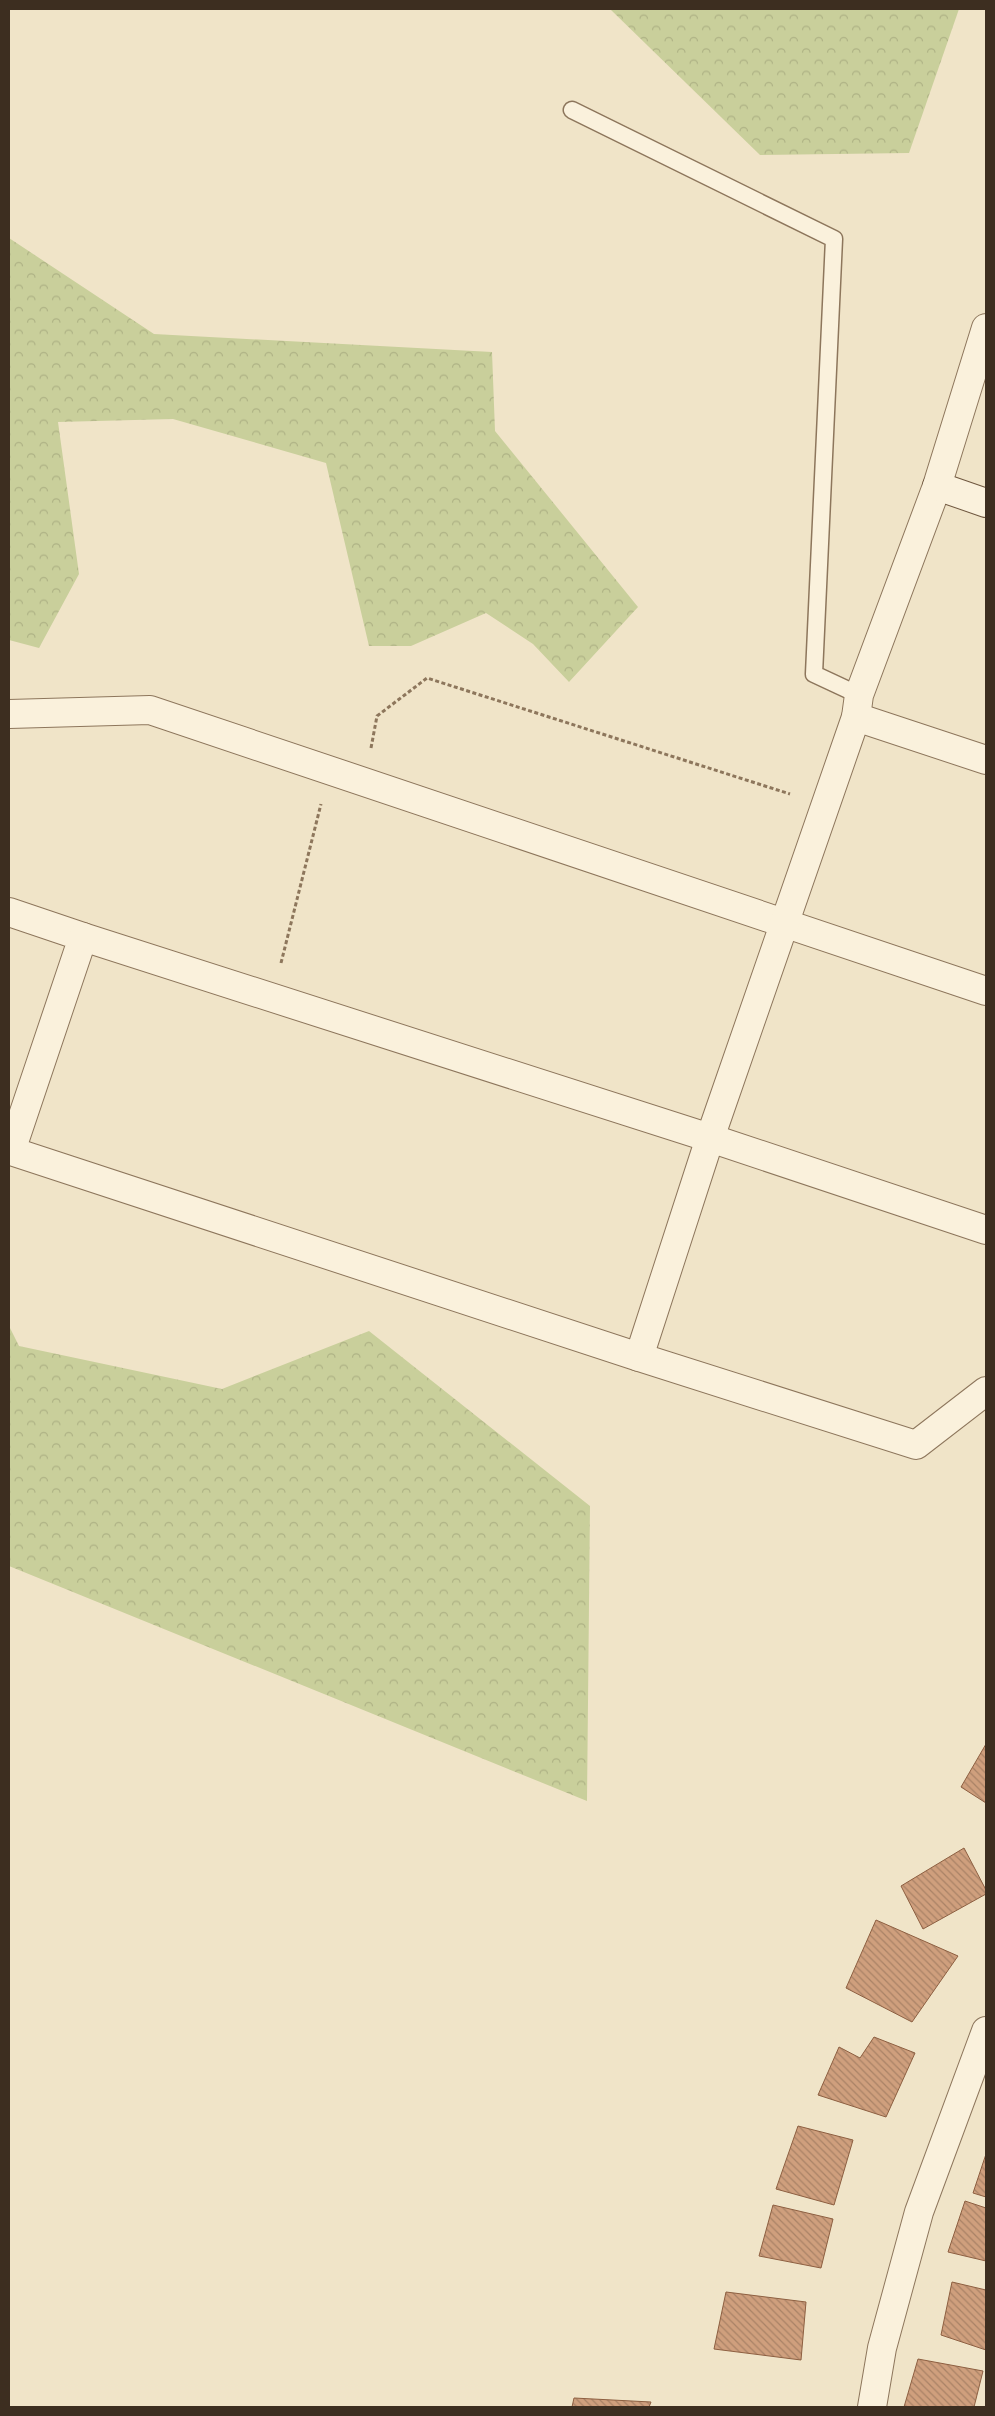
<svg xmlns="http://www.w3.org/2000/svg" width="995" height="2416" viewBox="0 0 995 2416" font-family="'Roboto Serif',serif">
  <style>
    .forest { fill: url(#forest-crowns) }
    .building { fill: url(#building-back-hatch); stroke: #8d5f41 }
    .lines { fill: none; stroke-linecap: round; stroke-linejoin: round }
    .lane-casing { stroke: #8d765c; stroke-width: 19 }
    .street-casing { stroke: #8d765c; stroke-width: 30 }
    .secondary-casing { stroke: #6f573f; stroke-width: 30 }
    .path { stroke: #8d765c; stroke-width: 3; stroke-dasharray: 4 2.5; stroke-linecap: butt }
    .lane { stroke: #faf1dc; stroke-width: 16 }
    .street { stroke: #faf1dc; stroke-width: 28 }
    .secondary { stroke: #faf1dc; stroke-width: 28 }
  </style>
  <defs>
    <pattern id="forest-crowns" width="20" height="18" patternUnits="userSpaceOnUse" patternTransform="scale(1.25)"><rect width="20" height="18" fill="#c9cf9b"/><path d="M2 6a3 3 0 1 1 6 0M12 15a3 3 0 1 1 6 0" fill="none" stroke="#aeb285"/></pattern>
    <pattern id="building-back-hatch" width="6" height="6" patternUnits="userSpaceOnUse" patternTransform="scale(1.25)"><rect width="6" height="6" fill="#cf9f7d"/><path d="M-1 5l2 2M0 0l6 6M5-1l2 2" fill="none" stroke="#a98266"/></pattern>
  </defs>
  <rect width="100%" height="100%" fill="#f0e4c8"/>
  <g class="forest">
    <path d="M610,9H959L909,153L760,155Z"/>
    <path d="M9,238L154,334L492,352L495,431L638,607L569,682L533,644L486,613L411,646H369L326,463L173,419L58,422L79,574L39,648L9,640Z"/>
    <path d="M9,1326L19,1346L222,1389L369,1331L590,1506L587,1801L9,1566Z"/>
  </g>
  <g class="building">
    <path d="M986,1744V1803L961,1787Z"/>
    <path d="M964,1848L986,1890V1894L923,1929L901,1886Z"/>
    <path d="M876,1920L958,1956L912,2022L846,1988Z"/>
    <path d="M874,2037L915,2053L886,2117L818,2095L839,2047L860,2058Z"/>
    <path d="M798,2126L853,2140L834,2205L776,2189Z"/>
    <path d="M986,2154V2197L973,2193Z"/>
    <path d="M965,2201L986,2208V2261L948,2252Z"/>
    <path d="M773,2205L833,2219L821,2268L759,2256Z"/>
    <path d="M952,2282L986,2290V2350L941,2335Z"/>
    <path d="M726,2292L806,2302L801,2360L714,2349Z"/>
    <path d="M918,2359L983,2371L974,2407H904Z"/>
    <path d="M574,2398L651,2402L649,2407H572Z"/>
  </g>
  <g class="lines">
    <defs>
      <path id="lane" d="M572,110L834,239L814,674L859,695"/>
      <g id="street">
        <path d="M9,714L150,710L986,991"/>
        <path d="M856,717L986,760"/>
        <path d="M9,912L83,937L11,1151L639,1357L710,1138L856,717L859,695L937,486L986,328"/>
        <path d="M83,937L710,1138L986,1230"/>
        <path d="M639,1357L916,1445L986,1391"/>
        <path d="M872,2407L882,2348L919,2212L986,2031"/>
      </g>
      <path id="secondary" d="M937,486L986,503"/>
    </defs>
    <use href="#lane" class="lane-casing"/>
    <use href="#street" class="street-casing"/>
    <use href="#secondary" class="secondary-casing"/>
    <g class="path">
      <path d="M371,748L377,716L427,678L790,794"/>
      <path d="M281,963L321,804"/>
    </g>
    <use href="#lane" class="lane"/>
    <use href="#street" class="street"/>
    <use href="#secondary" class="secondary"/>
  </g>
  <rect width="995" height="2416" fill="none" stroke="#3d2e20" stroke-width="20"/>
</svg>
